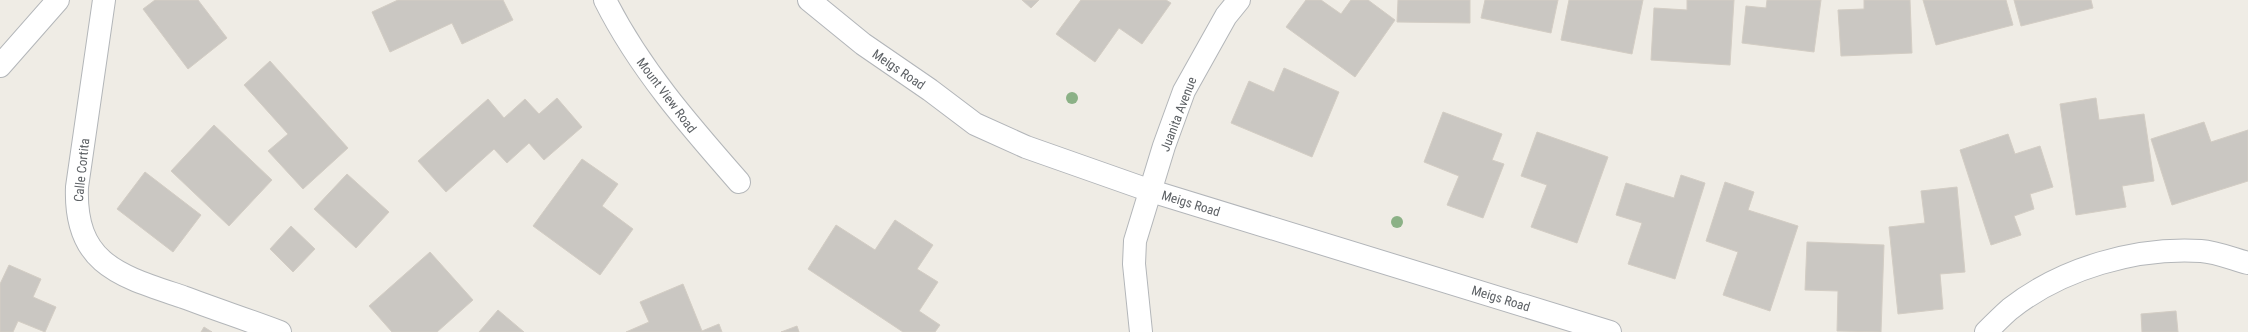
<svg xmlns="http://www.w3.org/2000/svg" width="2248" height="332" viewBox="0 0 2248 332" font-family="'Roboto Condensed',sans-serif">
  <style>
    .building { fill: #cac7c2; stroke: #d3cdc4 }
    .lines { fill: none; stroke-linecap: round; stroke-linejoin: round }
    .street-casing { stroke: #b3b6b9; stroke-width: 24 }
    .secondary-casing { stroke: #b2b5b9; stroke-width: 24 }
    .street { stroke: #fff; stroke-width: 22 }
    .secondary { stroke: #fff; stroke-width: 22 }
    .tree { fill: #8bb186 }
    .labels { text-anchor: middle; stroke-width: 3.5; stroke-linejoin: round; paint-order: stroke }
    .street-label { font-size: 13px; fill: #5d6165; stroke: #fff }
  </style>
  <rect width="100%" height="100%" fill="#efece5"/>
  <g class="building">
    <path d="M155,0H198L227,38L188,69L143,9Z"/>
    <path d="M398,0H503L513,20L462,44L452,23L390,52L372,12Z"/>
    <path d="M1022,0H1039L1031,8Z"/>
    <path d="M1081,0H1166L1171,3L1142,44L1119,28L1095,62L1056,34Z"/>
    <path d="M1306,0H1321L1341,14L1351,0H1368L1395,20L1355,77L1286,27Z"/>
    <path d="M1398,0H1470V23L1397,22Z"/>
    <path d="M1485,0H1558L1551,33L1481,18Z"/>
    <path d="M1569,0H1643L1632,54L1561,40Z"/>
    <path d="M1687,0H1734L1730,65L1651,60L1654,8L1687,10Z"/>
    <path d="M1767,0H1821L1814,52L1742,43L1746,6L1766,8Z"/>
    <path d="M1864,0H1910L1912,53L1841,56L1838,10L1864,9Z"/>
    <path d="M1923,0H2006L2013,25L1936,45Z"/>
    <path d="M2014,0H2091L2093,8L2021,26Z"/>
    <path d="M270,61L348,148L303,189L268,151L288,134L244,85Z"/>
    <path d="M1284,68L1339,92L1312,157L1231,123L1249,81L1274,92Z"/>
    <path d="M557,98L582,127L544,160L529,143L507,163L494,149L446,192L418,161L488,99L504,118L525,99L539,114Z"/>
    <path d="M2096,98L2099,120L2144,114L2154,181L2122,186L2126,207L2076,215L2060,104Z"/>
    <path d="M1443,112L1502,134L1492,160L1504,164L1483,218L1447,205L1459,176L1424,162Z"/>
    <path d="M2204,122L2211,142L2248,130V181L2172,205L2151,139Z"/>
    <path d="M214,125L272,180L229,226L171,171Z"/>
    <path d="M1537,132L1608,157L1577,243L1531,227L1547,185L1521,176Z"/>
    <path d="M2008,134L2015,154L2040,146L2053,187L2030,194L2034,209L2014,216L2021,235L1991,245L1960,150Z"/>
    <path d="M582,159L618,184L602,206L633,229L600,275L533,226Z"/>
    <path d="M145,172L201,215L173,252L117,209Z"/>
    <path d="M347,174L389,212L356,248L314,209Z"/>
    <path d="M1681,175L1705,183L1675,279L1628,264L1642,223L1616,215L1626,183L1674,198Z"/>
    <path d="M1725,182L1754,192L1748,210L1798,226L1770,311L1723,295L1738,252L1706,241Z"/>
    <path d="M1957,187L1965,272L1940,274L1943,309L1898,314L1889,227L1925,223L1921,191Z"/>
    <path d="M895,220L933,245L917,269L938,282L919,311L940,325L935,332H903L808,269L836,225L875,250Z"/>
    <path d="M291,226L315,249L293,272L270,249Z"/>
    <path d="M1807,242L1884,245L1881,332L1837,331L1838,291L1805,290Z"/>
    <path d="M430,252L473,300L437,332H392L369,306Z"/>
    <path d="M9,265L41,279L33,297L56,307L45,332L18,321L13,332H0V284Z"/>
    <path d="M683,284L702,331L719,324L722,332H626L649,322L640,302Z"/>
    <path d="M498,310L524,332H479Z"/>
    <path d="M2176,311L2178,332H2142L2141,314Z"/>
    <path d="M797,326L799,332H781Z"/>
    <path d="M204,327L212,332H201Z"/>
  </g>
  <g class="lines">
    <defs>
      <g id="street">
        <path d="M104,0L77,187C74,265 121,276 183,297C215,309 248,320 280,332"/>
        <path d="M605,0C639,68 689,125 739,182"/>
        <path d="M0,66L58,0"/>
        <path d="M1141,332L1134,264L1135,241L1164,146L1184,91L1226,16L1239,0"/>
        <path d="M1986,332C1994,324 2002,316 2010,309C2062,268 2136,247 2201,251C2216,252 2233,259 2248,263"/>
      </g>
      <path id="secondary" d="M809,0L863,44L930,90L975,124L1026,147L1151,191L1610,332"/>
    </defs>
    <use href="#street" class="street-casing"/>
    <use href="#secondary" class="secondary-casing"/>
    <use href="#street" class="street"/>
    <use href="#secondary" class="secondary"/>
  </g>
  <g class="tree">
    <circle cx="1072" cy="98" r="6"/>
    <circle cx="1397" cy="222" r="6"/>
  </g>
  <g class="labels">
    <g class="street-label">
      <text transform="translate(899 69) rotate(34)" y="5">Meigs Road</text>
      <text transform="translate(667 95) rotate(53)" y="5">Mount View Road</text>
      <text transform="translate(1178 114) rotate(-69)" y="5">Juanita Avenue</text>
      <text transform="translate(81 170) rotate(-84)" y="5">Calle Cortita</text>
      <text transform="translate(1191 203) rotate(17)" y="5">Meigs Road</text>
      <text transform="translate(1501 298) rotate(17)" y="5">Meigs Road</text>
    </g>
  </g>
</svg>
